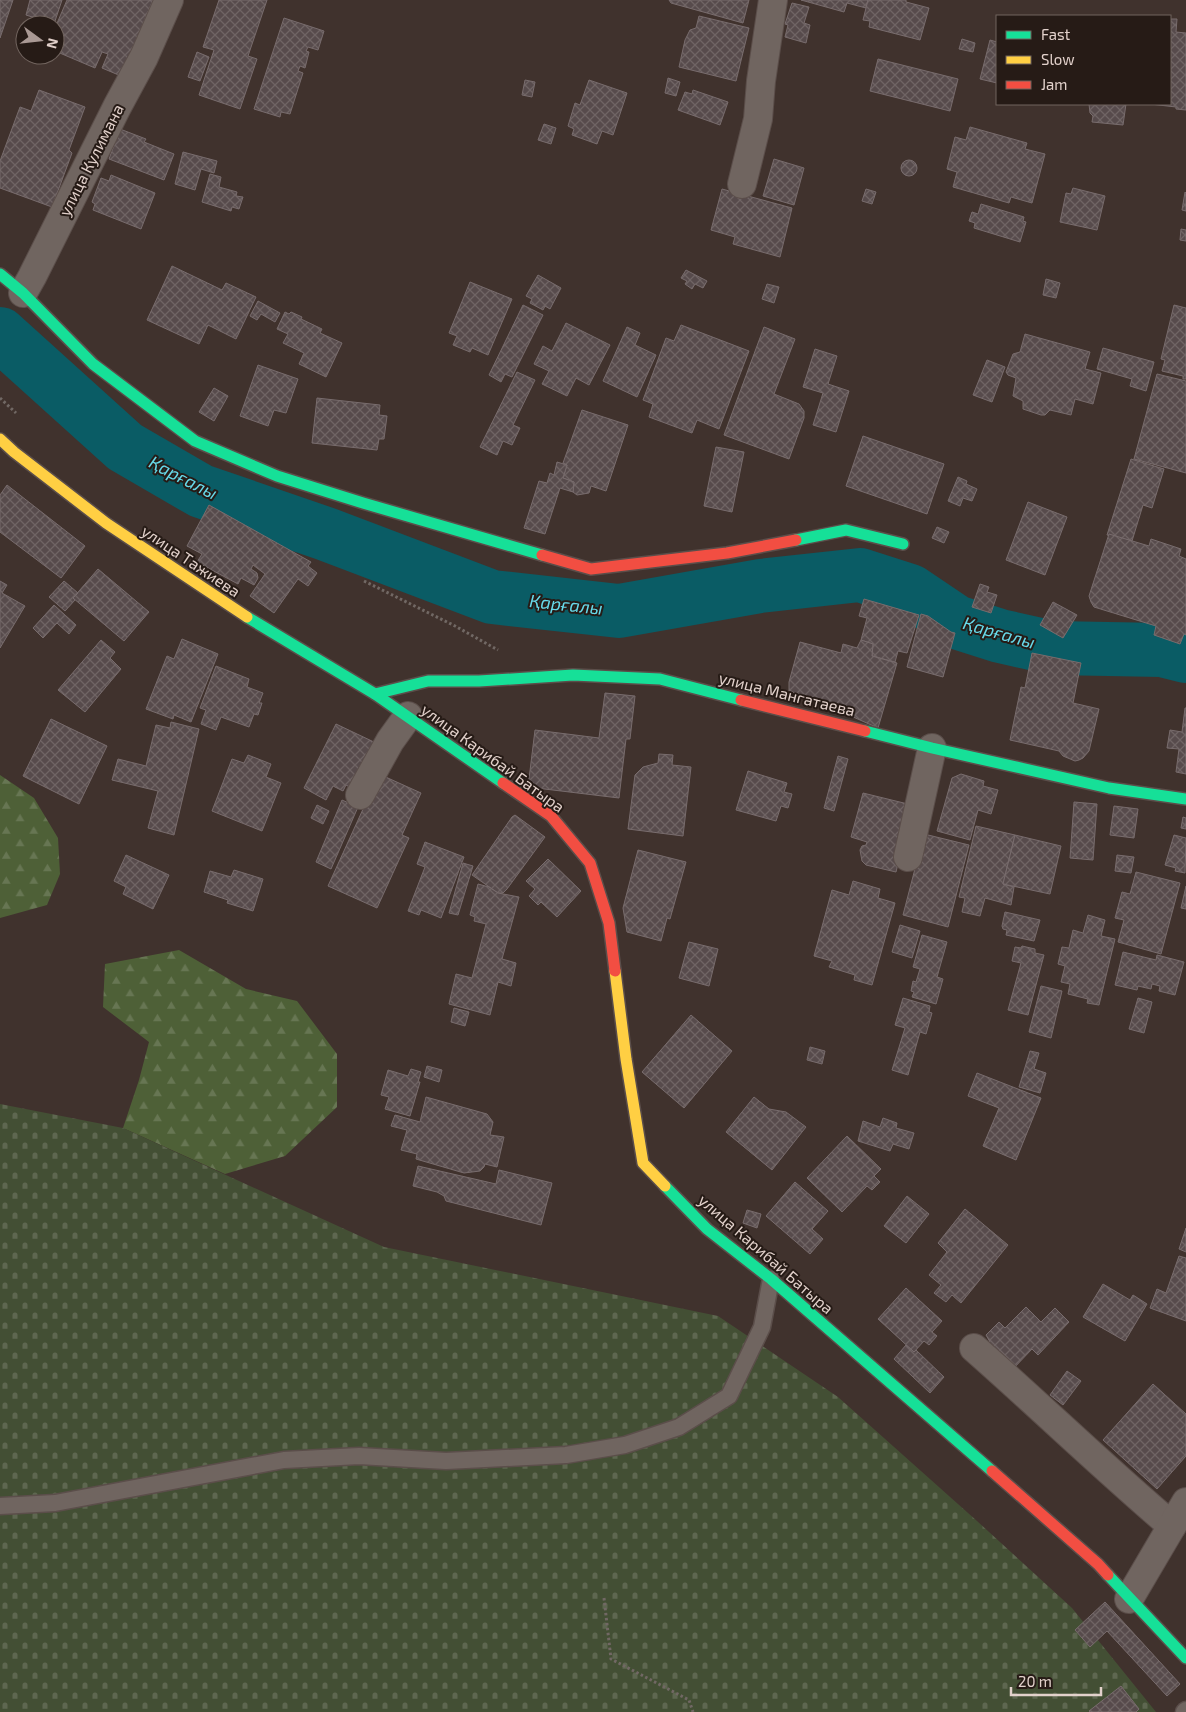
<svg xmlns="http://www.w3.org/2000/svg" width="1186" height="1712" viewBox="0 0 1186 1712" font-family="'Exo 2',sans-serif">
  <style>
    .forest { fill: url(#forest-firs) }
    .cemetery { fill: url(#cemetery-stones) }
    .lines { fill: none; stroke-linecap: round; stroke-linejoin: round }
    .river { stroke: #0a5c65; stroke-width: 54 }
    .building { fill: url(#building-cross-hatch); stroke: #786c6d }
    .lane-casing { stroke: #5b4e4a; stroke-width: 19 }
    .street-casing { stroke: #5b4e4a; stroke-width: 30 }
    .fast-casing { stroke: #5b4e4a; stroke-width: 14 }
    .slow-casing { stroke: #5b4e4a; stroke-width: 14 }
    .jam-casing { stroke: #5b4e4a; stroke-width: 14 }
    .path { stroke: #716864; stroke-width: 3; stroke-dasharray: 2.5 2.5; stroke-linecap: butt }
    .lane { stroke: #706560; stroke-width: 16 }
    .street { stroke: #706560; stroke-width: 28 }
    .fast { stroke: #16e098; stroke-width: 11 }
    .slow { stroke: #ffcf43; stroke-width: 11 }
    .jam { stroke: #f24e42; stroke-width: 11 }
    .labels { text-anchor: middle; stroke-width: 4; stroke-linejoin: round; paint-order: stroke }
    .street-label { font-size: 16px; fill: #e2d1cb; stroke: #261b16 }
    .water-label { font-size: 18px; font-style: italic; fill: #67d9e9; stroke: #261b16 }
  </style>
  <defs>
    <pattern id="forest-firs" width="22" height="20" patternUnits="userSpaceOnUse" patternTransform="scale(1.25)"><rect width="22" height="20" fill="#4e6037"/><path d="M5 1l3.5 6h-7zM16 11l3.5 6h-7z" fill="#677653"/></pattern>
    <pattern id="cemetery-stones" width="16" height="16" patternUnits="userSpaceOnUse" patternTransform="scale(1.25)"><rect width="16" height="16" fill="#434f34"/><path d="M2 7V4a2 2 0 0 1 4 0v3zM10 15v-3a2 2 0 0 1 4 0v3z" fill="#5e6750"/></pattern>
    <pattern id="building-cross-hatch" width="8" height="8" patternUnits="userSpaceOnUse" patternTransform="scale(1.25)"><rect width="8" height="8" fill="#574b4c"/><path d="M0 0l8 8M0 8l8-8" fill="none" stroke="#6f6464"/></pattern>
  </defs>
  <rect width="100%" height="100%" fill="#40322d"/>
  <g class="forest">
    <path d="M0,775L34,798L58,838L60,874L47,905L0,918Z"/>
    <path d="M179,950L246,989L297,1001L337,1054V1107L285,1156L225,1174L123,1128L139,1080L149,1042L103,1007L105,964Z"/>
  </g>
  <path class="cemetery" d="M0,1104L123,1128L384,1247L718,1316L838,1397L977,1521L1072,1608L1156,1712H0Z"/>
  <g class="lines">
    <path class="river" d="M0,334L125,447L201,491L326,534L492,597L619,611L760,586L860,575L910,591L956,622L1000,636L1054,648L1162,650L1186,656"/>
  </g>
  <g class="building">
    <path d="M0,0H13L0,38Z"/>
    <path d="M30,0H62L54,24L26,15Z"/>
    <path d="M67,0H153L121,76L102,68L108,54L102,52L95,68L55,51V28Z"/>
    <path d="M219,0H267L248,56L257,59L240,109L199,95L214,50L203,47Z"/>
    <path d="M669,0H749L743,23L671,3Z"/>
    <path d="M801,0H868L866,8L847,3L844,12Z"/>
    <path d="M868,0H906V2L929,8L920,40L869,27L870,21L863,20Z"/>
    <path d="M792,3L809,7L804,23L810,25L806,43L785,37L788,25L785,24Z"/>
    <path d="M699,16L749,28L736,81L679,67L685,40L690,30L696,28Z"/>
    <path d="M284,18L324,31L318,50L308,47L306,51L309,52L305,68L300,66L298,71L303,73L290,114L281,112L280,117L254,109Z"/>
    <path d="M1170,19H1177L1176,32L1186,33V110L1176,109V107L1150,104H1170Z"/>
    <path d="M962,39L975,43L973,52L959,49Z"/>
    <path d="M990,40L997,42V83L980,79Z"/>
    <path d="M197,52L209,57L200,81L188,77Z"/>
    <path d="M878,59L958,79L950,111L870,91Z"/>
    <path d="M668,78L680,82L676,96L665,93Z"/>
    <path d="M525,80L535,82L532,97L522,95Z"/>
    <path d="M589,80L627,93L613,135L602,131L597,144L572,135L574,129L568,126L575,103L580,105Z"/>
    <path d="M39,90L85,107L69,150L72,153L52,207L0,188V161L20,107L31,111Z"/>
    <path d="M693,90L728,102L720,125L678,110L685,92L692,94Z"/>
    <path d="M1089,104H1126L1123,125L1092,122L1093,116L1090,113Z"/>
    <path d="M544,124L556,128L551,144L538,140Z"/>
    <path d="M970,127L1027,143L1025,149L1045,154L1032,203L1011,197L1009,203L953,187L957,172L947,169L955,137L966,140Z"/>
    <path d="M120,129L146,139L144,142L174,154L164,180L109,159Z"/>
    <path d="M183,152L217,161L214,173L201,169L195,190L175,184Z"/>
    <path d="M774,159L804,168L794,205L763,196Z"/>
    <circle cx="909" cy="168" r="8"/>
    <path d="M210,174L221,177L219,187L237,192L236,196L243,197L239,209L232,207L231,211L202,202Z"/>
    <path d="M111,175L155,193L141,229L93,210L95,204L92,202L101,178L109,181Z"/>
    <path d="M1073,188L1105,196L1097,230L1060,222L1066,193L1071,194Z"/>
    <path d="M722,189L792,208L780,257L733,244L735,237L711,230Z"/>
    <path d="M866,189L876,192L872,204L862,201Z"/>
    <path d="M1185,192L1186,193V211L1182,210Z"/>
    <path d="M981,204L1024,217L1023,221L1026,222L1020,242L974,228L975,223L969,221L972,212L978,214Z"/>
    <path d="M1181,229L1186,230V241L1180,240Z"/>
    <path d="M172,266L222,290L226,283L256,297L236,339L208,325L199,344L147,320Z"/>
    <path d="M686,270L707,281L703,288L695,284L692,289L685,284L687,281L681,278Z"/>
    <path d="M538,275L561,288L550,309L545,306L543,310L530,303L532,299L526,296Z"/>
    <path d="M1046,279L1060,283L1056,298L1043,295Z"/>
    <path d="M470,282L512,299L488,355L472,348L470,352L453,345L457,336L449,333Z"/>
    <path d="M767,284L779,287L774,303L762,299Z"/>
    <path d="M258,301L280,313L275,322L261,314L257,320L250,316Z"/>
    <path d="M523,305L543,315L512,377L505,374L501,382L489,375Z"/>
    <path d="M1174,305L1186,308V379H1183V376L1162,371L1165,360L1161,359Z"/>
    <path d="M285,312L289,314L291,312L302,317L301,319L322,329L320,333L342,343L326,377L299,364L304,353L283,343L288,334L277,329Z"/>
    <path d="M566,323L610,345L589,385L576,378L567,396L542,384L549,371L534,364L543,346L552,351Z"/>
    <path d="M681,325L749,351L719,429L697,420L692,433L649,417L653,404L643,400L666,338L674,341Z"/>
    <path d="M627,327L640,333L635,345L656,355L637,397L603,381Z"/>
    <path d="M764,327L795,339L774,394L799,404L804,411V418L789,459L724,435Z"/>
    <path d="M1025,334L1090,352L1085,369L1101,373L1093,404L1075,399L1071,415L1050,410L1045,415H1041L1023,409V401L1013,396L1016,378L1008,375L1006,372L1013,354L1020,352Z"/>
    <path d="M1103,348L1154,362L1146,391L1130,386L1132,379L1097,369Z"/>
    <path d="M815,349L837,356L828,384L849,391L836,432L813,425L823,393L803,387Z"/>
    <path d="M987,360L1005,367L992,402L973,395Z"/>
    <path d="M258,365L298,379L286,413L274,410L268,426L240,416Z"/>
    <path d="M517,372L535,380L513,425L520,428L512,445L503,441L497,455L480,447Z"/>
    <path d="M1157,374L1186,381V473L1134,459Z"/>
    <path d="M214,388L228,396L214,421L199,412Z"/>
    <path d="M317,398L380,405L379,415L387,416L384,439H379L377,450L312,443Z"/>
    <path d="M582,410L628,425L606,491L591,486L589,493L577,495L573,492L574,482L563,478L567,465L563,463Z"/>
    <path d="M863,436L944,464L927,514L846,486Z"/>
    <path d="M716,447L744,452L732,512L704,506Z"/>
    <path d="M1131,459L1164,469L1152,508L1143,505L1132,541L1107,535Z"/>
    <path d="M557,462L567,465L563,478L574,482L573,492L560,488L545,534L524,528L539,481L547,483L550,473L554,475Z"/>
    <path d="M958,477L967,481L966,484L977,489L972,501L963,498L960,506L948,501Z"/>
    <path d="M7,485L85,546L61,578L0,532V495Z"/>
    <path d="M1028,502L1067,517L1045,575L1006,560Z"/>
    <path d="M209,505L311,562L308,566L317,573L308,586L298,579L274,613L250,596L265,574L253,565L251,569L257,573L258,578L254,585L241,578L238,584L197,562L202,554L187,546Z"/>
    <path d="M937,527L949,532L944,543L932,538Z"/>
    <path d="M1109,534L1149,546L1151,539L1181,549L1179,556L1186,559V635L1184,634L1180,644L1154,635L1156,626L1094,607L1091,602L1089,596Z"/>
    <path d="M98,569L149,612L124,641L73,598Z"/>
    <path d="M0,581L7,585L2,593L25,606L0,648Z"/>
    <path d="M64,581L78,593L73,598L75,600L65,611L49,597Z"/>
    <path d="M980,584L989,587L987,592L997,595L991,613L972,607Z"/>
    <path d="M864,599L919,615L907,653L898,651L895,662L872,656L873,644L861,640L867,618L859,616Z"/>
    <path d="M1053,602L1077,615L1063,638L1040,625Z"/>
    <path d="M54,605L76,625L69,634L57,623L43,638L33,628Z"/>
    <path d="M921,614L928,616L951,632L955,633L943,677L907,667Z"/>
    <path d="M182,639L218,654L191,722L174,715L173,719L146,709L167,656L174,659Z"/>
    <path d="M101,640L115,652L110,658L121,669L85,712L58,690Z"/>
    <path d="M861,640L873,644L872,656L897,663L878,728L842,712L844,707L789,691V682L800,642L841,653L843,644L857,648Z"/>
    <path d="M1032,653L1081,663L1073,703L1099,709L1089,751L1083,758L1079,760L1075,761L1063,756L1059,751L1010,740L1021,687L1025,688Z"/>
    <path d="M216,666L249,679L247,687L263,693L259,703H262L258,715L254,714L249,727L221,717L216,730L201,724L206,710L200,708Z"/>
    <path d="M605,693L635,696L630,739H626L619,798L528,787L535,730L599,738Z"/>
    <path d="M1185,708H1186V774L1176,772L1179,749L1167,748L1170,730L1182,732Z"/>
    <path d="M51,719L107,746L79,804L23,776Z"/>
    <path d="M171,722L199,729L174,835L148,828L158,791L112,780L118,759L146,766L156,725L170,728Z"/>
    <path d="M336,724L376,743L353,789L346,785L343,791L333,786L326,800L304,788Z"/>
    <path d="M659,754L673,755L672,765L691,767L683,836L628,829L635,775L643,767L658,763Z"/>
    <path d="M248,755L271,764L266,777L281,783L262,831L212,811L232,759L244,763Z"/>
    <path d="M838,756L848,759L834,811L824,808Z"/>
    <path d="M748,771L787,783L784,792L792,794L788,808L781,806L776,821L736,810Z"/>
    <path d="M379,774L421,793L402,835L409,838L377,908L328,886Z"/>
    <path d="M961,774L984,781L983,786L998,790L991,814L978,810L970,840L937,831L952,778Z"/>
    <path d="M863,793L912,805L896,872L866,865L862,861L860,850L862,846L866,845L867,842L851,837Z"/>
    <path d="M342,800L358,807L331,869L316,862Z"/>
    <path d="M1074,802L1097,804L1093,860L1070,858Z"/>
    <path d="M317,805L329,811L323,824L311,818Z"/>
    <path d="M1114,806L1138,809L1134,838L1110,835Z"/>
    <path d="M515,815L545,837L507,889L503,893H498L472,875L512,817Z"/>
    <path d="M1183,817L1186,818V829L1181,828Z"/>
    <path d="M976,826L1015,835L1003,884L1014,887L1011,905L985,898L980,916L962,912L965,898L959,897Z"/>
    <path d="M924,834L969,845L948,927L903,915Z"/>
    <path d="M1015,835L1061,846L1050,894L1003,884Z"/>
    <path d="M1174,835L1186,838L1185,873L1175,871L1176,868L1165,865Z"/>
    <path d="M425,842L464,857L441,918L421,910L419,915L408,911L425,867L417,864Z"/>
    <path d="M638,850L686,862L670,919L667,918L661,941L627,932L623,908Z"/>
    <path d="M126,855L169,875L153,909L123,894L126,887L114,881Z"/>
    <path d="M1117,855L1134,857L1131,873L1115,871Z"/>
    <path d="M548,859L581,891L557,917L541,902L538,905L529,896L535,889L526,881Z"/>
    <path d="M463,863L473,866L458,915L449,913Z"/>
    <path d="M234,870L263,879L253,911L227,903L228,900L204,892L210,871L231,877Z"/>
    <path d="M1136,872L1180,883L1161,954L1118,942L1124,920L1115,918L1122,892L1130,894Z"/>
    <path d="M853,881L880,889L878,898L895,903L872,985L854,980L855,975L829,967L832,961L814,956L832,890L849,895Z"/>
    <path d="M478,884L489,887L498,893L519,897L502,959L516,963L511,986L498,982L490,1015L449,1004L456,974L472,978L486,924L474,921L475,917L470,915Z"/>
    <path d="M1186,886V909L1181,908Z"/>
    <path d="M1005,912L1040,920L1034,941L1006,935L1007,930L1003,929L1002,926Z"/>
    <path d="M1088,915L1105,920L1101,936L1115,939L1099,1005L1087,1003L1088,999L1068,994L1070,984L1061,982L1065,966L1058,964L1062,947L1069,948L1073,930L1083,933Z"/>
    <path d="M900,925L920,931L912,958L892,952Z"/>
    <path d="M922,935L947,942L937,977L943,979L936,1004L912,997L914,992L911,991L913,981L916,982L920,969L913,967Z"/>
    <path d="M689,942L718,949L709,986L679,978Z"/>
    <path d="M1022,946L1035,949V953L1044,955L1028,1015L1008,1010L1021,963L1012,961L1015,947L1021,948Z"/>
    <path d="M1123,952L1156,960L1157,955L1184,962L1175,995L1159,991L1160,986L1152,984L1151,989L1138,986L1137,990L1115,985Z"/>
    <path d="M1041,986L1062,991L1051,1038L1029,1032Z"/>
    <path d="M903,998L930,1006L929,1012L932,1013L926,1034L920,1032L908,1075L892,1070L905,1028L895,1025Z"/>
    <path d="M1138,998L1152,1002L1144,1033L1129,1029Z"/>
    <path d="M454,1008L469,1012L465,1026L451,1022Z"/>
    <path d="M691,1015L732,1051L684,1108L642,1072Z"/>
    <path d="M810,1047L825,1051L822,1064L807,1060Z"/>
    <path d="M1030,1051L1039,1053L1034,1069L1046,1073L1040,1093L1019,1087Z"/>
    <path d="M427,1066L442,1070L439,1082L424,1077Z"/>
    <path d="M411,1069L421,1072L418,1082H420L410,1116L385,1109L389,1097L381,1095L388,1070L408,1076Z"/>
    <path d="M977,1073L1041,1098L1016,1160L983,1146L999,1108L968,1096Z"/>
    <path d="M426,1097L487,1114L493,1122L490,1135L504,1137L497,1167L485,1164L484,1167L480,1171L464,1173L416,1159L417,1154L401,1150L407,1130L391,1126L395,1115L420,1122Z"/>
    <path d="M754,1097L769,1109L786,1112L806,1127L772,1170L726,1132Z"/>
    <path d="M883,1118L897,1123L896,1128L914,1133L909,1149L893,1144L890,1151L858,1141L863,1121L880,1127Z"/>
    <path d="M847,1136L881,1169L874,1176L880,1182L872,1190L867,1186L842,1212L807,1178Z"/>
    <path d="M418,1166L496,1184L499,1170L552,1183L541,1225L446,1201L444,1196L437,1192L413,1186Z"/>
    <path d="M795,1182L828,1211L812,1229L823,1239L810,1254L766,1216Z"/>
    <path d="M907,1196L929,1214L906,1243L884,1226Z"/>
    <path d="M965,1209L1008,1245L961,1303L952,1295L946,1302L934,1293L941,1285L929,1275L947,1252L938,1243Z"/>
    <path d="M747,1210L761,1214L757,1228L743,1223Z"/>
    <path d="M1186,1228V1252L1179,1249Z"/>
    <path d="M1179,1256L1186,1258V1321L1150,1308L1157,1289L1166,1293Z"/>
    <path d="M1103,1284L1130,1300L1133,1295L1147,1304L1125,1341L1083,1317Z"/>
    <path d="M906,1288L942,1321L932,1332L937,1336L929,1345L924,1341L914,1352L878,1319Z"/>
    <path d="M1026,1307L1041,1322L1055,1308L1069,1322L1038,1355L1032,1349L1012,1370L987,1345L990,1342L986,1335L999,1322L1005,1328Z"/>
    <path d="M906,1345L914,1352L916,1350L944,1377L930,1393L894,1359Z"/>
    <path d="M1067,1371L1081,1381L1063,1405L1050,1395Z"/>
    <path d="M1153,1384L1186,1414V1456L1157,1489L1103,1440Z"/>
    <path d="M1105,1602L1180,1684L1167,1696L1107,1631L1090,1647L1075,1630Z"/>
    <path d="M1121,1686L1139,1709L1136,1712H1090L1089,1711Z"/>
  </g>
  <g class="lines">
    <defs>
      <g id="lane">
        <path d="M0,1506L55,1503L284,1460L359,1456L446,1461L566,1455L625,1445L679,1427L729,1396L762,1327L771,1279"/>
        <path d="M1184,1712L1186,1710"/>
      </g>
      <g id="street">
        <path d="M742,184L758,119L761,81L773,0"/>
        <path d="M23,293L32,277L117,107L144,57L169,0"/>
        <path d="M360,795L390,741L408,716"/>
        <path d="M908,857L932,748"/>
        <path d="M974,1348C1041,1407 1104,1468 1172,1526"/>
        <path d="M1129,1599L1186,1502"/>
      </g>
      <g id="fast">
        <path d="M0,274L23,293L93,364L195,441L277,476L363,503L542,555"/>
        <path d="M796,540L846,530L903,544"/>
        <path d="M247,617L375,694L503,783"/>
        <path d="M375,694L428,681H479L573,675L660,679L741,700"/>
        <path d="M865,731L932,748L1109,788L1186,799"/>
        <path d="M665,1186L707,1229L771,1279L992,1471"/>
        <path d="M1108,1575L1186,1658"/>
      </g>
      <g id="slow">
        <path d="M0,439L14,452L106,523L247,617"/>
        <path d="M615,971L626,1059L643,1163L665,1186"/>
      </g>
      <g id="jam">
        <path d="M542,555L591,569L727,553L796,540"/>
        <path d="M741,700L865,731"/>
        <path d="M503,783L551,816L590,863L609,923L615,971"/>
        <path d="M992,1471L1098,1564L1108,1575"/>
      </g>
    </defs>
    <use href="#lane" class="lane-casing"/>
    <use href="#street" class="street-casing"/>
    <use href="#fast" class="fast-casing"/>
    <use href="#slow" class="slow-casing"/>
    <use href="#jam" class="jam-casing"/>
    <g class="path">
      <path d="M0,398L16,413"/>
      <path d="M364,581L455,626L498,650"/>
      <path d="M604,1598L611,1659L689,1700L693,1712"/>
    </g>
    <use href="#lane" class="lane"/>
    <use href="#street" class="street"/>
    <use href="#fast" class="fast"/>
    <use href="#slow" class="slow"/>
    <use href="#jam" class="jam"/>
  </g>
  <g class="labels">
    <g class="street-label">
      <text transform="translate(91 160) rotate(-63)" y="6">улица Кулимана</text>
      <text transform="translate(191 561) rotate(34)" y="6">улица Тажиева</text>
      <text transform="translate(787 694) rotate(14)" y="6">улица Мангатаева</text>
      <text transform="translate(493 758) rotate(36)" y="6">улица Карибай Батыра</text>
      <text transform="translate(766 1254) rotate(41)" y="6">улица Карибай Батыра</text>
    </g>
    <g class="water-label">
      <text transform="translate(183 478) rotate(27)" y="6">Қарғалы</text>
      <text transform="translate(566 605) rotate(6)" y="6">Қарғалы</text>
      <text transform="translate(999 633) rotate(16)" y="6">Қарғалы</text>
    </g>
  </g>
  <rect x="996" y="15" width="175" height="90" fill="#261b16" stroke="#71645e"/>
  <rect x="1006" y="31" width="25" height="8" fill="#16e098" stroke="#71645e"/>
  <text x="1041" y="40" font-size="15" fill="#e2d1cb">Fast</text>
  <rect x="1006" y="56" width="25" height="8" fill="#ffcf43" stroke="#71645e"/>
  <text x="1041" y="65" font-size="15" fill="#e2d1cb">Slow</text>
  <rect x="1006" y="81" width="25" height="8" fill="#f24e42" stroke="#71645e"/>
  <text x="1041" y="90" font-size="15" fill="#e2d1cb">Jam</text>
  <g transform="translate(40 40) rotate(105)"><circle r="24" fill="#261b16" stroke="#71645e"/>
  <path d="M0-4L9 19L0 12L-9 19Z" fill="#a99994"/>
  <text y="-8" font-size="14" font-weight="bold" text-anchor="middle" fill="#e2d1cb">N</text>
  </g>
  <path d="M1011 1687v8h90v-8" fill="none" stroke="#e2d1cb" stroke-width="2.5"/>
  <text x="1018" y="1687" font-size="15" fill="#e2d1cb" stroke="#261b16" stroke-width="4" paint-order="stroke">20 m</text>
</svg>
